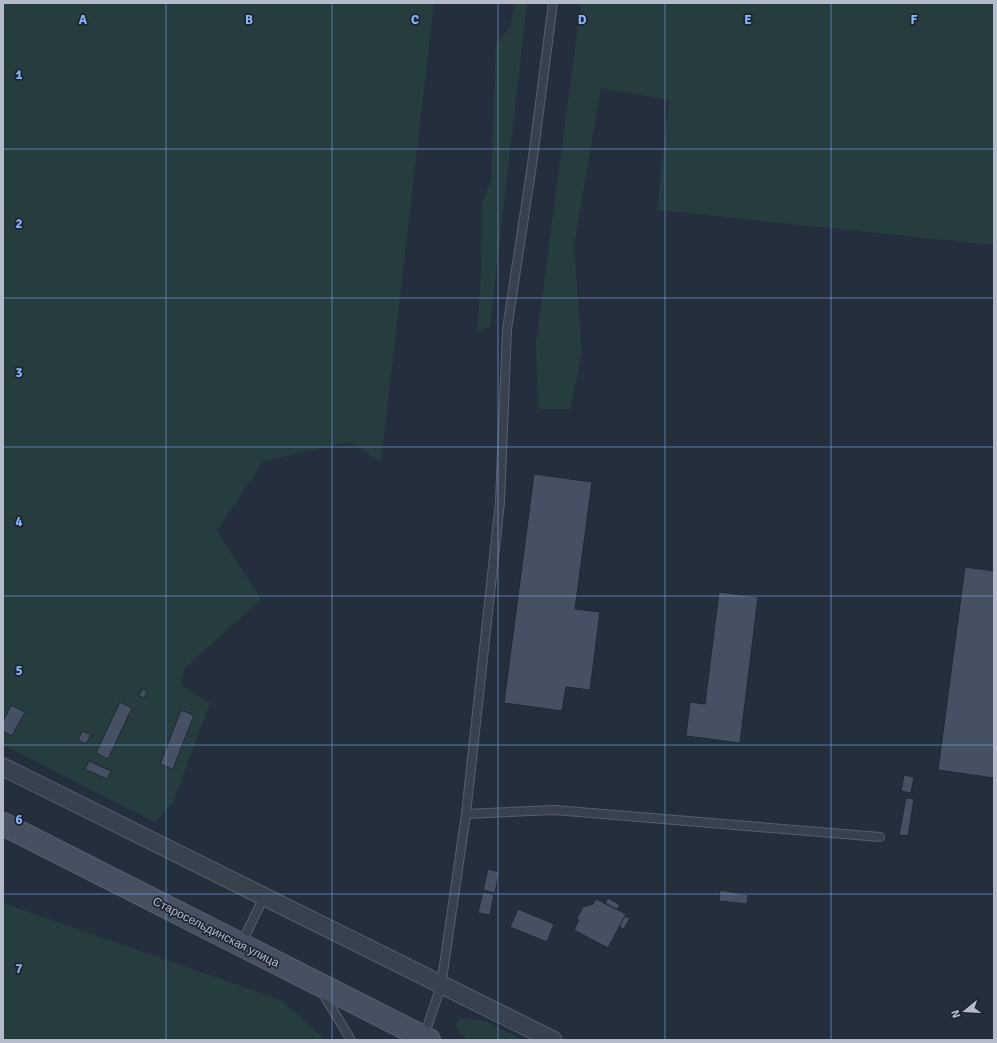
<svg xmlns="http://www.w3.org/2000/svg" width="997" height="1043" viewBox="0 0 997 1043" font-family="Signika,sans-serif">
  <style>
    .green { fill: #263c3f }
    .building { fill: #455162; stroke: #1f2835 }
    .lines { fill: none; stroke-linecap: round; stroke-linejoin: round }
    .lane-casing { stroke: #565f6c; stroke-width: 10 }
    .street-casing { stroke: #565f6c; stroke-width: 19 }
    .secondary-casing { stroke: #565f6c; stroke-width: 24 }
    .lane { stroke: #38414e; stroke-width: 8 }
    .street { stroke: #38414e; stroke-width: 17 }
    .secondary { stroke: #465061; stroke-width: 22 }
    .grid { fill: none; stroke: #8ab4f8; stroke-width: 1; stroke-opacity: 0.55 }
    .labels { text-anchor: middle; stroke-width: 3.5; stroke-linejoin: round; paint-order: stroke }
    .street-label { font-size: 12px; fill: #b4bcc9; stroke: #1d2633 }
    .grid-label { font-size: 13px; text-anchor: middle; font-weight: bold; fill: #8ab4f8; stroke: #1d2633; stroke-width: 3.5; stroke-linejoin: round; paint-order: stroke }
  </style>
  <rect width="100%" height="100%" fill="#242f3e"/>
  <g class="green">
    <path d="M3,3H434L381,462L350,442L263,461L217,531L261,599L184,669L181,685L210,703L173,803L155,822L3,745Z"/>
    <path d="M515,3H527L490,326L477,334L481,274L482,202L491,181L496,44L510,27Z"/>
    <path d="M581,3H994V245L657,210L669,100L601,88L574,246L582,354L570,409H538L536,344Z"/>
    <path d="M3,903L281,1000L326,1040H3Z"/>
    <path d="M465,1018L485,1021L524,1040H468L460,1034L456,1025L458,1020Z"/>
  </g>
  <g class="building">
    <path d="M534,474L592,482L575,609L600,612L590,690L566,687L562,711L504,703Z"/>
    <path d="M965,567L994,571V778L938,770Z"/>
    <path d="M719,592L758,597L740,743L686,736L690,702L705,704Z"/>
    <path d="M142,689L147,691L144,698L139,696Z"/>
    <path d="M120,702L132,708L108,759L96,753Z"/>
    <path d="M11,705L25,712L12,736L3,731V722Z"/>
    <path d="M181,710L194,715L173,769L160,764Z"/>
    <path d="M82,731L91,735L86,744L78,740Z"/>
    <path d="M89,761L111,771L107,779L85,769Z"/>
    <path d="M904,775L914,777L911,793L901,791Z"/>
    <path d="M906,798L914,799L908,836L899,835Z"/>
    <path d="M488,869L499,872L495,893L483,890Z"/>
    <path d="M720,890L748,895L747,904L719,901Z"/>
    <path d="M483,892L494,895L490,915L478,913Z"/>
    <path d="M608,898L620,905L617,910L605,903Z"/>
    <path d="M596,899L626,914L608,948L574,930L579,920L577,918L583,907L593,904Z"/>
    <path d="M518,909L554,924L547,942L510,927Z"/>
    <path d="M625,916L630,918L624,929L619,927Z"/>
  </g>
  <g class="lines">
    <defs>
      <g id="lane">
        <path d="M466,814L555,810L880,837"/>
        <path d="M241,944L264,897"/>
        <path d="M322,992L351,1040"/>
        <path d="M424,1036L441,986L466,814L500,502L507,329L532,165L553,3"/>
      </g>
      <path id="street" d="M3,767L553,1040"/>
      <path id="secondary" d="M3,824L429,1040"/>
    </defs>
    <use href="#lane" class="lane-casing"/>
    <use href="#street" class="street-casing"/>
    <use href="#secondary" class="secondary-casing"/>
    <use href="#lane" class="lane"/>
    <use href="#street" class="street"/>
    <use href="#secondary" class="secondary"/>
  </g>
  <path class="grid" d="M166,3V1040M332,3V1040M498,3V1040M665,3V1040M831,3V1040M3,149H994M3,298H994M3,447H994M3,596H994M3,745H994M3,894H994"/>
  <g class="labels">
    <g class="street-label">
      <text transform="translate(216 932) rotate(27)" y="4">Старосельдинская улица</text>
    </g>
  </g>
  <g class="grid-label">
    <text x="83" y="24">A</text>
    <text x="249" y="24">B</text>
    <text x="415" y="24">C</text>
    <text x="582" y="24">D</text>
    <text x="748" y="24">E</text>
    <text x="914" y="24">F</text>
    <text x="19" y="79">1</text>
    <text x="19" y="228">2</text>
    <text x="19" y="377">3</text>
    <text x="19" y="526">4</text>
    <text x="19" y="675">5</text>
    <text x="19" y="824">6</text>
    <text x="19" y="973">7</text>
  </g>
  <rect width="997" height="1043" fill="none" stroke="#b4bcc9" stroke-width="8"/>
  <g transform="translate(965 1011) rotate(252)" stroke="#1d2633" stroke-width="3" paint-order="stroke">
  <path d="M0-3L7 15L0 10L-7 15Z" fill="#b4bcc9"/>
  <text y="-6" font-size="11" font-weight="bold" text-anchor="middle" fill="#b4bcc9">N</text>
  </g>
</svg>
